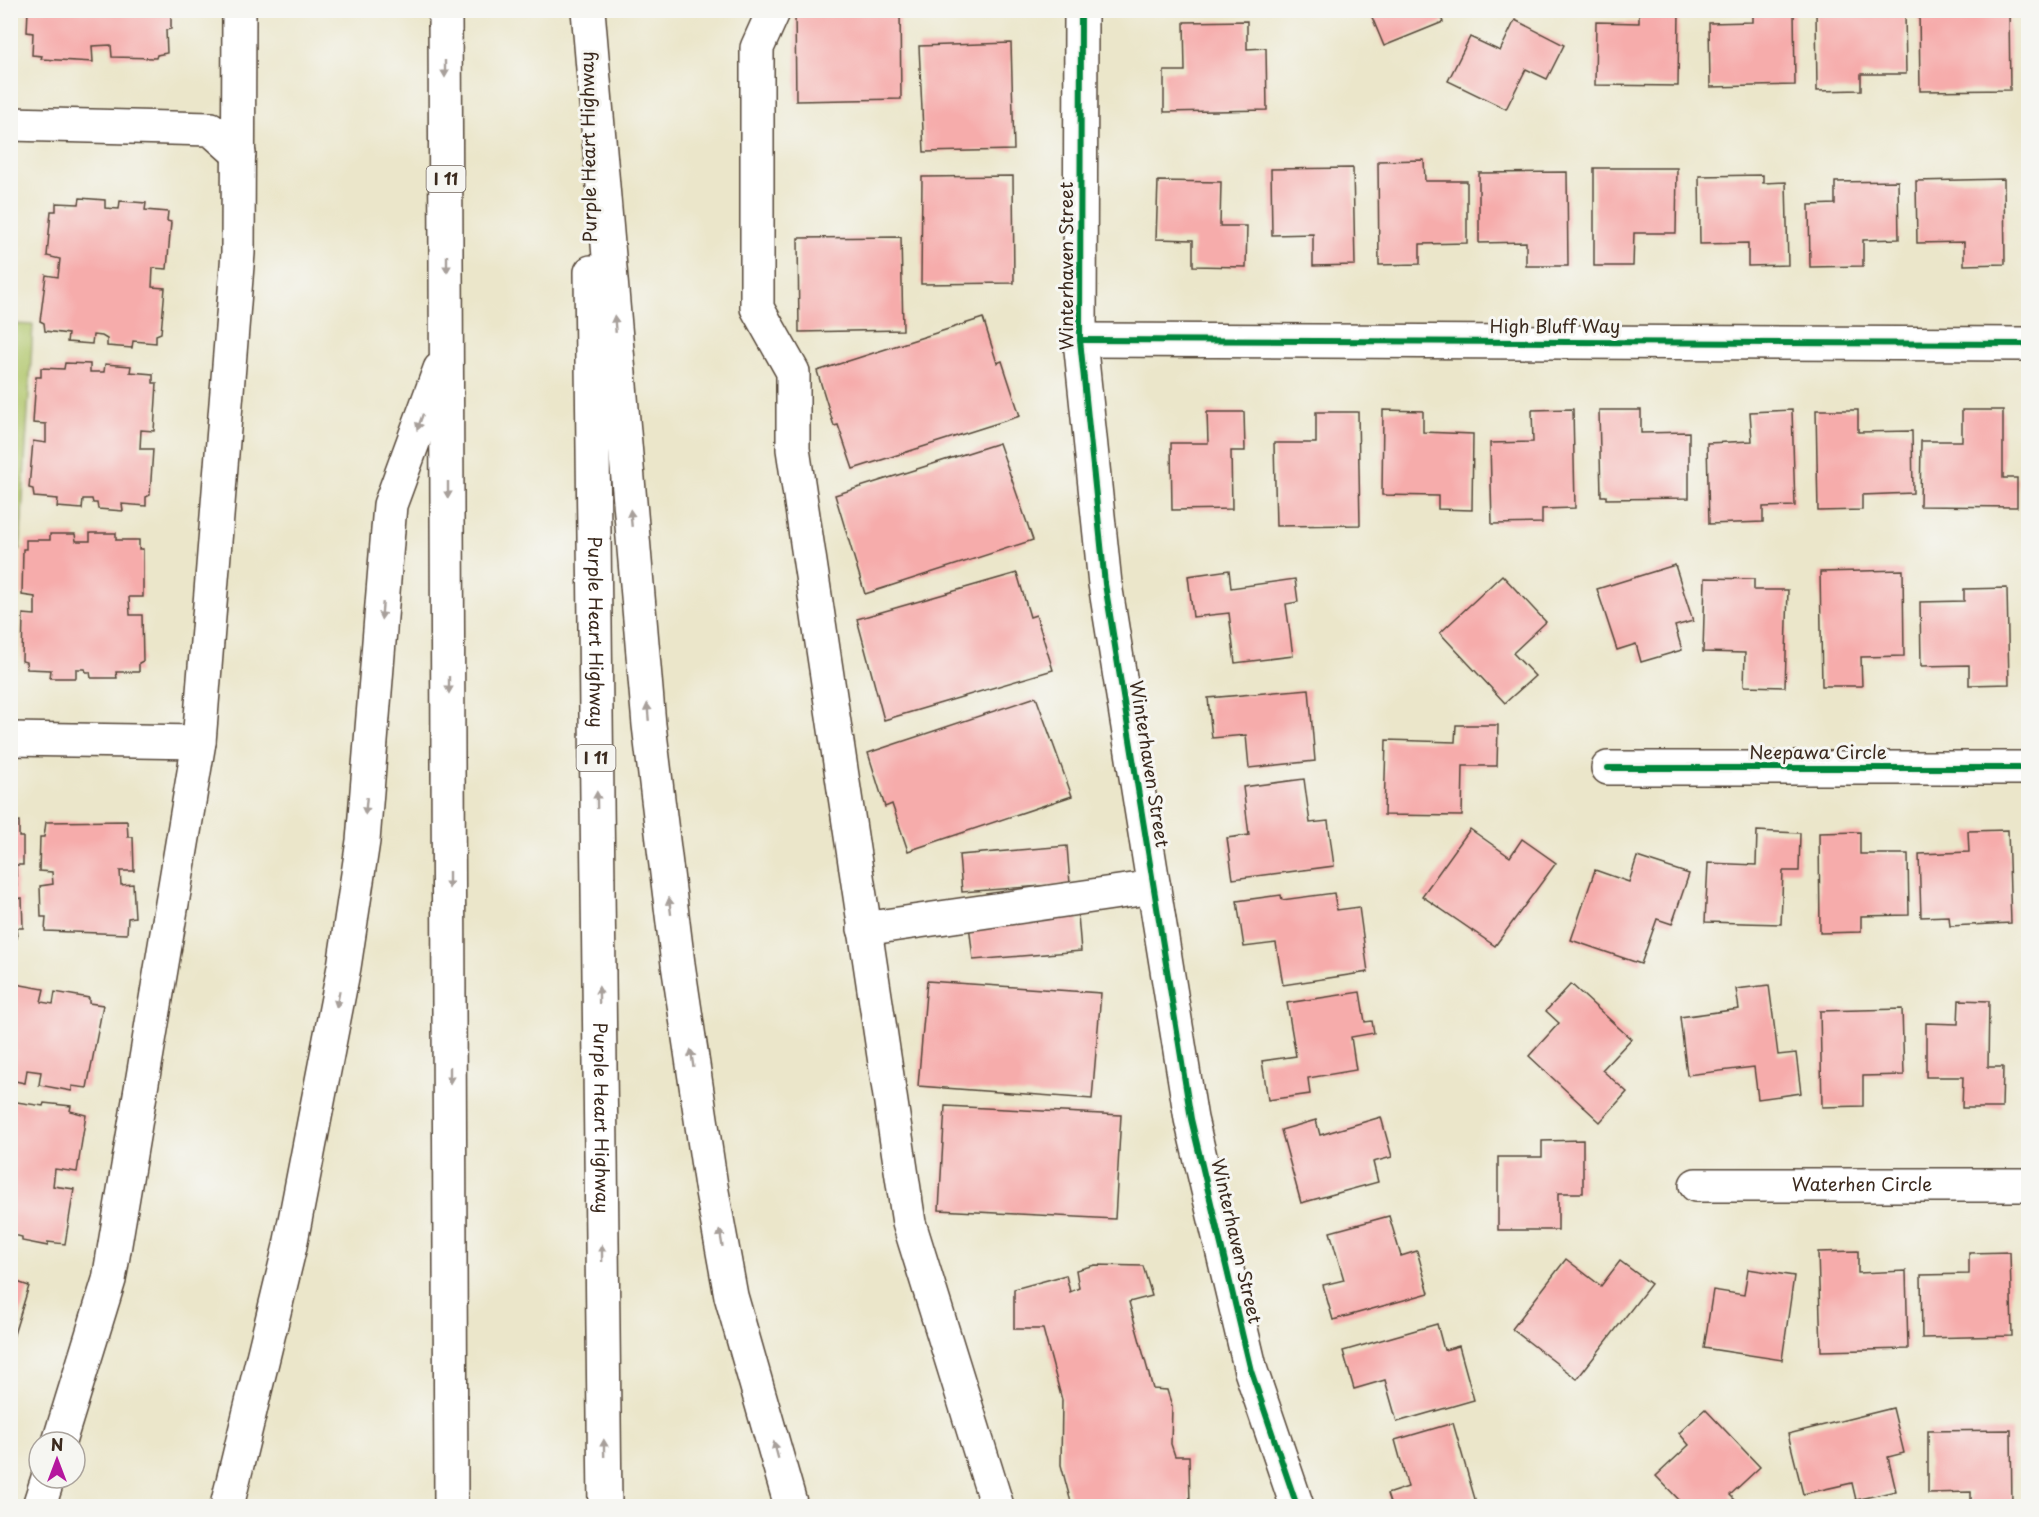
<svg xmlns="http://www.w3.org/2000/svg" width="2039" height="1517" viewBox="0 0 2039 1517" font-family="'Playpen Sans',sans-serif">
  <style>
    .green { fill: #b0c66a; stroke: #767844; stroke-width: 1.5 }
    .building { fill: #f6acab }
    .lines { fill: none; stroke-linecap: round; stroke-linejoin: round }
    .minor-casing { stroke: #554638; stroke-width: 36 }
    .highway-casing { stroke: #554638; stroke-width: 36 }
    .minor { stroke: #fff; stroke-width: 33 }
    .highway { stroke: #fff; stroke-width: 33 }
    .cycleway-casing { stroke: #f6f6f2; stroke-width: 10 }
    .cycleway { stroke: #00873e; stroke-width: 6 }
    .oneway { fill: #a79f9a }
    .labels { text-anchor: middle; stroke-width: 6; stroke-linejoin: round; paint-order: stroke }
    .shield { fill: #f6f6f2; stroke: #73675e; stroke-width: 1.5 }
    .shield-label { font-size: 16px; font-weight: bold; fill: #3b2a1e }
    .street-label { font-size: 18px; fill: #3b2a1e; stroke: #f6f6f2 }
  </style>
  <rect width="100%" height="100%" fill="#f6f6f2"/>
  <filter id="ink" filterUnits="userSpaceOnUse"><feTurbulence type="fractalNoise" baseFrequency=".0167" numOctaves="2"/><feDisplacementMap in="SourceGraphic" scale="12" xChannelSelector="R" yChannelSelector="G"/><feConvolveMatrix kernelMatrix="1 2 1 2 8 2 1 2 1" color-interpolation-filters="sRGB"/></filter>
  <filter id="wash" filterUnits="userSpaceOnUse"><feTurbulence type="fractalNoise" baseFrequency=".008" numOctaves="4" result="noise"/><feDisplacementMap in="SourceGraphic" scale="24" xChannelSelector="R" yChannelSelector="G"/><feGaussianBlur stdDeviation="1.35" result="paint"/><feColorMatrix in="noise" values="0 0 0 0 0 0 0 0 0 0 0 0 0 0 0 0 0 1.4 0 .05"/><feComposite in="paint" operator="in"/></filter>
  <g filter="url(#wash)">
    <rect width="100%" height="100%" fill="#ebe6ca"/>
    <path class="green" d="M11,324L33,325L20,549H10Z"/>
    <g id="blocks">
      <g class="building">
        <path d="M28,10H171V29L166,30L167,53L157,55L156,58L112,57L111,45L92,46L93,62L41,59L42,56L32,55L33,33L27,32Z"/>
        <path d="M795,10H900L901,99L796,101Z"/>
        <path d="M1369,10H1438L1443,22L1384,46Z"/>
        <path d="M1639,10H1679L1678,86L1595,85L1596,22L1639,23Z"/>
        <path d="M1753,10H1794L1795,85L1710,87L1709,23L1753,22Z"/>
        <path d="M1816,10L1905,12L1906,74H1861V90L1817,91Z"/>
        <path d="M2009,10L2010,90L1920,91L1919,11Z"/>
        <path d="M1515,20L1564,45L1547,79L1526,69L1506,109L1448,81L1470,37L1500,51Z"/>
        <path d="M1247,21V49L1266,48L1267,110L1164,112V71H1185L1184,22Z"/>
        <path d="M1011,43L1014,150L924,152L919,46Z"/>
        <path d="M1424,160L1425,181H1467V243L1420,244V264L1379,265L1378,161Z"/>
        <path d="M1353,168L1355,265L1313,266V234L1272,235L1271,169Z"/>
        <path d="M1594,168H1677L1676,233H1634L1633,266H1594Z"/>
        <path d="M1567,172L1568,266H1526V242L1479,243V173Z"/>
        <path d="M1763,175V183L1786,182L1788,265L1748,266V243L1700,244L1699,176Z"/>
        <path d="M1013,176L1014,283L921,284L922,177Z"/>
        <path d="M2004,179L2005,264L1964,265V242L1917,243L1916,181Z"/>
        <path d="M1158,181L1221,182L1220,226H1247L1246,267L1193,266V240L1156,239Z"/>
        <path d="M1898,181L1899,239L1863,240V266L1810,267L1809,205L1835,204V182Z"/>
        <path d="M80,198L105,200V208L119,209L120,201L146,203L145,210L168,212L167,221L171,222L167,269L153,268L152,287L165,288L161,333L156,335V343L133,341L132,348L107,346V339L102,336L93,335L92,344L67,342L68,334L45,331L44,323L40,321L46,275L58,277L60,259L47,256L51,211H56V203L79,204Z"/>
        <path d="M18,220L17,247L10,248V221Z"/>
        <path d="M901,237L903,330L799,332L798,238Z"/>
        <path d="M10,265H18V291L10,293Z"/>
        <path d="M983,318L997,363L1002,361L1020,416L853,469L838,425L834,426L817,371Z"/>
        <path d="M65,363L90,364V372H104L105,364L131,366L130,372L153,374V383H157L154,431L141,430L140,449H153L150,495L146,497V506L122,504L123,511L98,509L97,503H93L92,499H83L82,509L57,507L58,499L34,497L33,489L29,488L33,441L46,443V424L33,423L36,377H41V368L64,369Z"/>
        <path d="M1573,409L1575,508L1542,509V523L1492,524L1490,443L1533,442L1532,410Z"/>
        <path d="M1383,410L1423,411V432L1473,434L1472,510L1438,509V496L1382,495Z"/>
        <path d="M1599,410H1641V433L1689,432V498L1606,499V496H1601Z"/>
        <path d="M1792,410L1795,506L1763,507V522L1709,524L1707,443L1752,441L1750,412Z"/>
        <path d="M1816,410H1858V432L1912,431L1913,493L1862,495V510L1818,511Z"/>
        <path d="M1962,410H2003V478H2017V507L1920,506L1921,441H1962Z"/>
        <path d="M2026,410H2028V430H2027Z"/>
        <path d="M1207,412H1244L1245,451H1231L1232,509L1172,510L1171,443H1208Z"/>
        <path d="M1316,412H1358L1360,525L1276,526L1274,443H1316Z"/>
        <path d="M999,443L1033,540L865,594L835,495Z"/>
        <path d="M90,533H116V540H139V549H143V597H129L130,615H142L143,661L139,663V672H116L117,678H91L90,672H86L85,669H76V678H50L51,670L27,669L26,662L22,661L23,614L35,615V597L22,595L23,549H26V540H50V534H75L76,541H90Z"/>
        <path d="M1675,565L1693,621L1675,626L1682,650L1641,662L1636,644L1617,650L1597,589Z"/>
        <path d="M1229,570L1231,588L1295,579L1298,602L1286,604L1293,656L1235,663L1229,613L1193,617L1188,576Z"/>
        <path d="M1903,570L1904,656L1861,657L1862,686H1822L1820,572Z"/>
        <path d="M1017,573L1030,617L1036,615L1053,670L884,720L857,619Z"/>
        <path d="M1502,575L1546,622L1513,653L1535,676L1505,703L1440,633Z"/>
        <path d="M1705,578L1754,579V590H1788L1785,687L1744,686L1745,653L1703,652Z"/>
        <path d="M2007,588L2009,684L1969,685V665L1921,666L1920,602L1964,601V589Z"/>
        <path d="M1309,689L1315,761L1249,768L1246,735L1212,738L1208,698Z"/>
        <path d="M1036,697L1072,796L908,851L892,804L885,807L868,753Z"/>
        <path d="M1456,725H1498L1497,766H1463L1462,816L1384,815L1386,740L1455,742Z"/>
        <path d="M1304,779L1310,823L1328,821L1334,866L1233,879L1227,838L1249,835L1243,787Z"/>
        <path d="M10,821H19V837H23V865H16L17,899L22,898L23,928H16L17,938H10Z"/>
        <path d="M127,821L128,837H133L134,871H120L121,885L133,884L135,917L128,918L127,934L45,931L46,917H41L40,886L53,884L52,872L39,871L40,837H44L46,822Z"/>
        <path d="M1470,829L1510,857L1522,839L1556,863L1495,946L1422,896Z"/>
        <path d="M2008,830L2011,923L1950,926L1949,916L1921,917L1919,854L1969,852L1968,831Z"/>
        <path d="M1757,831L1800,833L1799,871H1783L1781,924L1705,922L1708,863L1756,865Z"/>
        <path d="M1860,832V854H1908L1909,915L1861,916V932L1820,933L1819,833Z"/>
        <path d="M1067,846L1070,884L962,892L959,855Z"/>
        <path d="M1637,857L1689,874L1672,924L1657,919L1641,964L1571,940L1595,870L1629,882Z"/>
        <path d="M1334,893L1337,910L1359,907L1368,972L1283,985L1276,943L1244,947L1237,901L1281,895L1282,900Z"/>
        <path d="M1078,915L1081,951L973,960L969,924Z"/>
        <path d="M927,981L1101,993L1092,1099L918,1086Z"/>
        <path d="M10,983L44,989L41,1002L53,1004L55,992L89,998V1003L103,1005L87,1088L72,1086V1091L39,1085L41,1072L27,1070L25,1083L10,1080Z"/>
        <path d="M1571,984L1631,1039L1602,1070L1627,1092L1600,1122L1529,1056L1559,1023L1546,1011Z"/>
        <path d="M1769,985L1778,1055L1796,1053L1801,1093L1758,1099L1754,1067L1687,1075L1680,1017L1739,1009L1736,989Z"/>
        <path d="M1360,992L1365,1022L1372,1021L1374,1033L1351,1037L1356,1070L1308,1078L1310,1094L1268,1100L1262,1061L1296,1056L1287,1003Z"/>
        <path d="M1959,1000L1989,1001L1988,1067H2003L2002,1108H1962L1963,1077H1926V1023L1958,1024Z"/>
        <path d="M1902,1009L1904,1075L1863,1076V1106L1822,1107L1820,1011Z"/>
        <path d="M10,1101L43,1106L44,1103L71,1106L70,1111L86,1115L77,1172L55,1169L53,1186L74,1189L65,1244L48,1242V1246L22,1241V1237L10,1234Z"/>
        <path d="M945,1106L1121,1115L1115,1219L939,1210Z"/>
        <path d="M1381,1117L1392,1157L1373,1162L1378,1182L1301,1203L1281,1130L1316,1120L1320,1135Z"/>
        <path d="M1583,1140V1193H1558V1230H1498V1157H1542V1141Z"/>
        <path d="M1389,1216L1401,1256L1417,1251L1429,1293L1333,1320L1323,1285L1344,1280L1330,1232Z"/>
        <path d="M1858,1251V1273L1906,1271L1908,1349L1821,1351L1818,1252Z"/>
        <path d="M2010,1252L2012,1336L1922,1338L1921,1275L1969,1274V1253Z"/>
        <path d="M1566,1259L1601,1286L1620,1261L1651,1284L1577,1379L1512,1329Z"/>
        <path d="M1095,1265L1143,1266L1152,1296L1129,1302L1153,1389L1167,1390L1172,1406L1171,1444L1175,1456H1189L1190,1506H1072L1061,1465L1062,1400L1043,1329H1014V1289L1066,1275L1070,1292L1079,1288L1076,1270Z"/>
        <path d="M1748,1269L1794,1276L1782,1360L1704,1348L1713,1290L1744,1295Z"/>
        <path d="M10,1276L17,1278V1282L29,1286L11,1344Z"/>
        <path d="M1437,1324L1444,1350L1459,1346L1474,1400L1397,1422L1385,1380L1354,1389L1343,1351Z"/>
        <path d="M1893,1408L1904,1453L1888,1457L1896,1491L1856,1500L1852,1483L1803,1494L1788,1434Z"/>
        <path d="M1705,1409L1760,1467L1730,1495L1741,1506H1685L1656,1476L1689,1445L1679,1433Z"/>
        <path d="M1453,1423L1477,1506H1391L1387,1494L1408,1487L1395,1440Z"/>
        <path d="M2011,1430L2012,1506H1971V1492L1928,1493V1431Z"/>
        <path d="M1583,1500L1598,1506H1580Z"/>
      </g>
    </g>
  </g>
  <g filter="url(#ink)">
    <use href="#blocks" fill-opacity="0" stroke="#554638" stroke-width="1.5"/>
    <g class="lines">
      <defs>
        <g id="minor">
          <path d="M774,10L757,48V308L793,372V449L909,1223L997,1506"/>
          <path d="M1081,10L1080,340L1105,584L1191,1119L1251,1371L1297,1506"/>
          <path d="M10,124L211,129L239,154"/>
          <path d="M1080,340L2028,344"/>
          <path d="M10,739L199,742"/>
          <path d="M1608,768H2028"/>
          <path d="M864,929L1154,887"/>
          <path id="s1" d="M1696,1185H2028"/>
          <path d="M59,1442L109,1280L199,742L238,253L239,10"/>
          <path d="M39,1506L48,1478"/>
        </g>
        <g id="highway">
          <path d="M445,10L451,1506"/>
          <path d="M588,10L649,725L678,964L711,1186L731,1296L791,1506"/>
          <path id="s2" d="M591,272L605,1506"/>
          <path d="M227,1506L290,1246L344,967L363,841L390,505L440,369"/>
        </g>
      </defs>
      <use href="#minor" class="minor-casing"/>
      <use href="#highway" class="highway-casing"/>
      <use href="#minor" class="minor"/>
      <use href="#highway" class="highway"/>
      <defs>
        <g id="cycleway">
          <path d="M1081,10L1080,340L1105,584L1191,1119L1251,1371L1297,1506"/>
          <path d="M1080,340L2028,344"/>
          <path d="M1608,768H2028"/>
        </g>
      </defs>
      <use href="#cycleway" class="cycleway-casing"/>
      <use href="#cycleway" class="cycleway"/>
    </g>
    <defs><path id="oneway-solid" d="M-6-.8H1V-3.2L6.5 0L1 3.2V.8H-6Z" transform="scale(1.5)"/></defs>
    <g class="oneway">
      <use href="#oneway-solid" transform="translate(445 69) rotate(90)"/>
      <use href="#oneway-solid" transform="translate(447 264) rotate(90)"/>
      <use href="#oneway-solid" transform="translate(615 324) rotate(-95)"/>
      <use href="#oneway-solid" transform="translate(420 422) rotate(110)"/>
      <use href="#oneway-solid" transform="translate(448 490) rotate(90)"/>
      <use href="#oneway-solid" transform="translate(631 518) rotate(-95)"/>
      <use href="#oneway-solid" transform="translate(382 611) rotate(95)"/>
      <use href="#oneway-solid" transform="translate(449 685) rotate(90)"/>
      <use href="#oneway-solid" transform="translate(648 712) rotate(-95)"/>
      <use href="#oneway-solid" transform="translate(597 800) rotate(-91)"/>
      <use href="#oneway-solid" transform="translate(366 806) rotate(95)"/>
      <use href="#oneway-solid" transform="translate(449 880) rotate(90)"/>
      <use href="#oneway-solid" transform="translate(670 906) rotate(-97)"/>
      <use href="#oneway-solid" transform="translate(599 995) rotate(-91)"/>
      <use href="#oneway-solid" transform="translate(338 999) rotate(101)"/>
      <use href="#oneway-solid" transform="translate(692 1058) rotate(-99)"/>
      <use href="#oneway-solid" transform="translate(450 1075) rotate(90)"/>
      <use href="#oneway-solid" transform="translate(721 1238) rotate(-100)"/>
      <use href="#oneway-solid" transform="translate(602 1253) rotate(-91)"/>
      <use href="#oneway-solid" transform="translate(604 1448) rotate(-91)"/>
      <use href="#oneway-solid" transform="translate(776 1450) rotate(-105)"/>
    </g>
  </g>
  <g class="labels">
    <g class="shield">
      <rect x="426.5" y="166" width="39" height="26" rx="4.5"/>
      <rect x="576.5" y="745" width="39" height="26" rx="4.5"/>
    </g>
    <g class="shield-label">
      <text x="446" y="185">I 11</text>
      <text x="596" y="764">I 11</text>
    </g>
    <g class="street-label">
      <text transform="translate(589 147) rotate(-91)" y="6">Purple Heart Highway</text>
      <text transform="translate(1067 266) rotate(-90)" y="6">Winterhaven Street</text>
      <text x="1555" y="333">High Bluff Way</text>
      <text dy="6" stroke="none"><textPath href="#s2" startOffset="360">Purple Heart Highway</textPath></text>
      <text x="1818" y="759">Neepawa Circle</text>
      <text transform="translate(1149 764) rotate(81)" y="6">Winterhaven Street</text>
      <text dy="6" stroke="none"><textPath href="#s2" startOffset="846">Purple Heart Highway</textPath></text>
      <text dy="6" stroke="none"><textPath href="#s1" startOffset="166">Waterhen Circle</textPath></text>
      <text transform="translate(1236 1241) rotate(77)" y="6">Winterhaven Street</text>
    </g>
  </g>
  <rect width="2039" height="1517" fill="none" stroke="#f6f6f2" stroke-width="36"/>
  <g transform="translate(57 1460)"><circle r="28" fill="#f6f6f2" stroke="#aba49d" stroke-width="1.5"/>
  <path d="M0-4.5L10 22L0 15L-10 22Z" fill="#b5179e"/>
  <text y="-9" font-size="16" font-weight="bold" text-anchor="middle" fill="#3b2a1e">N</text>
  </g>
</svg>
